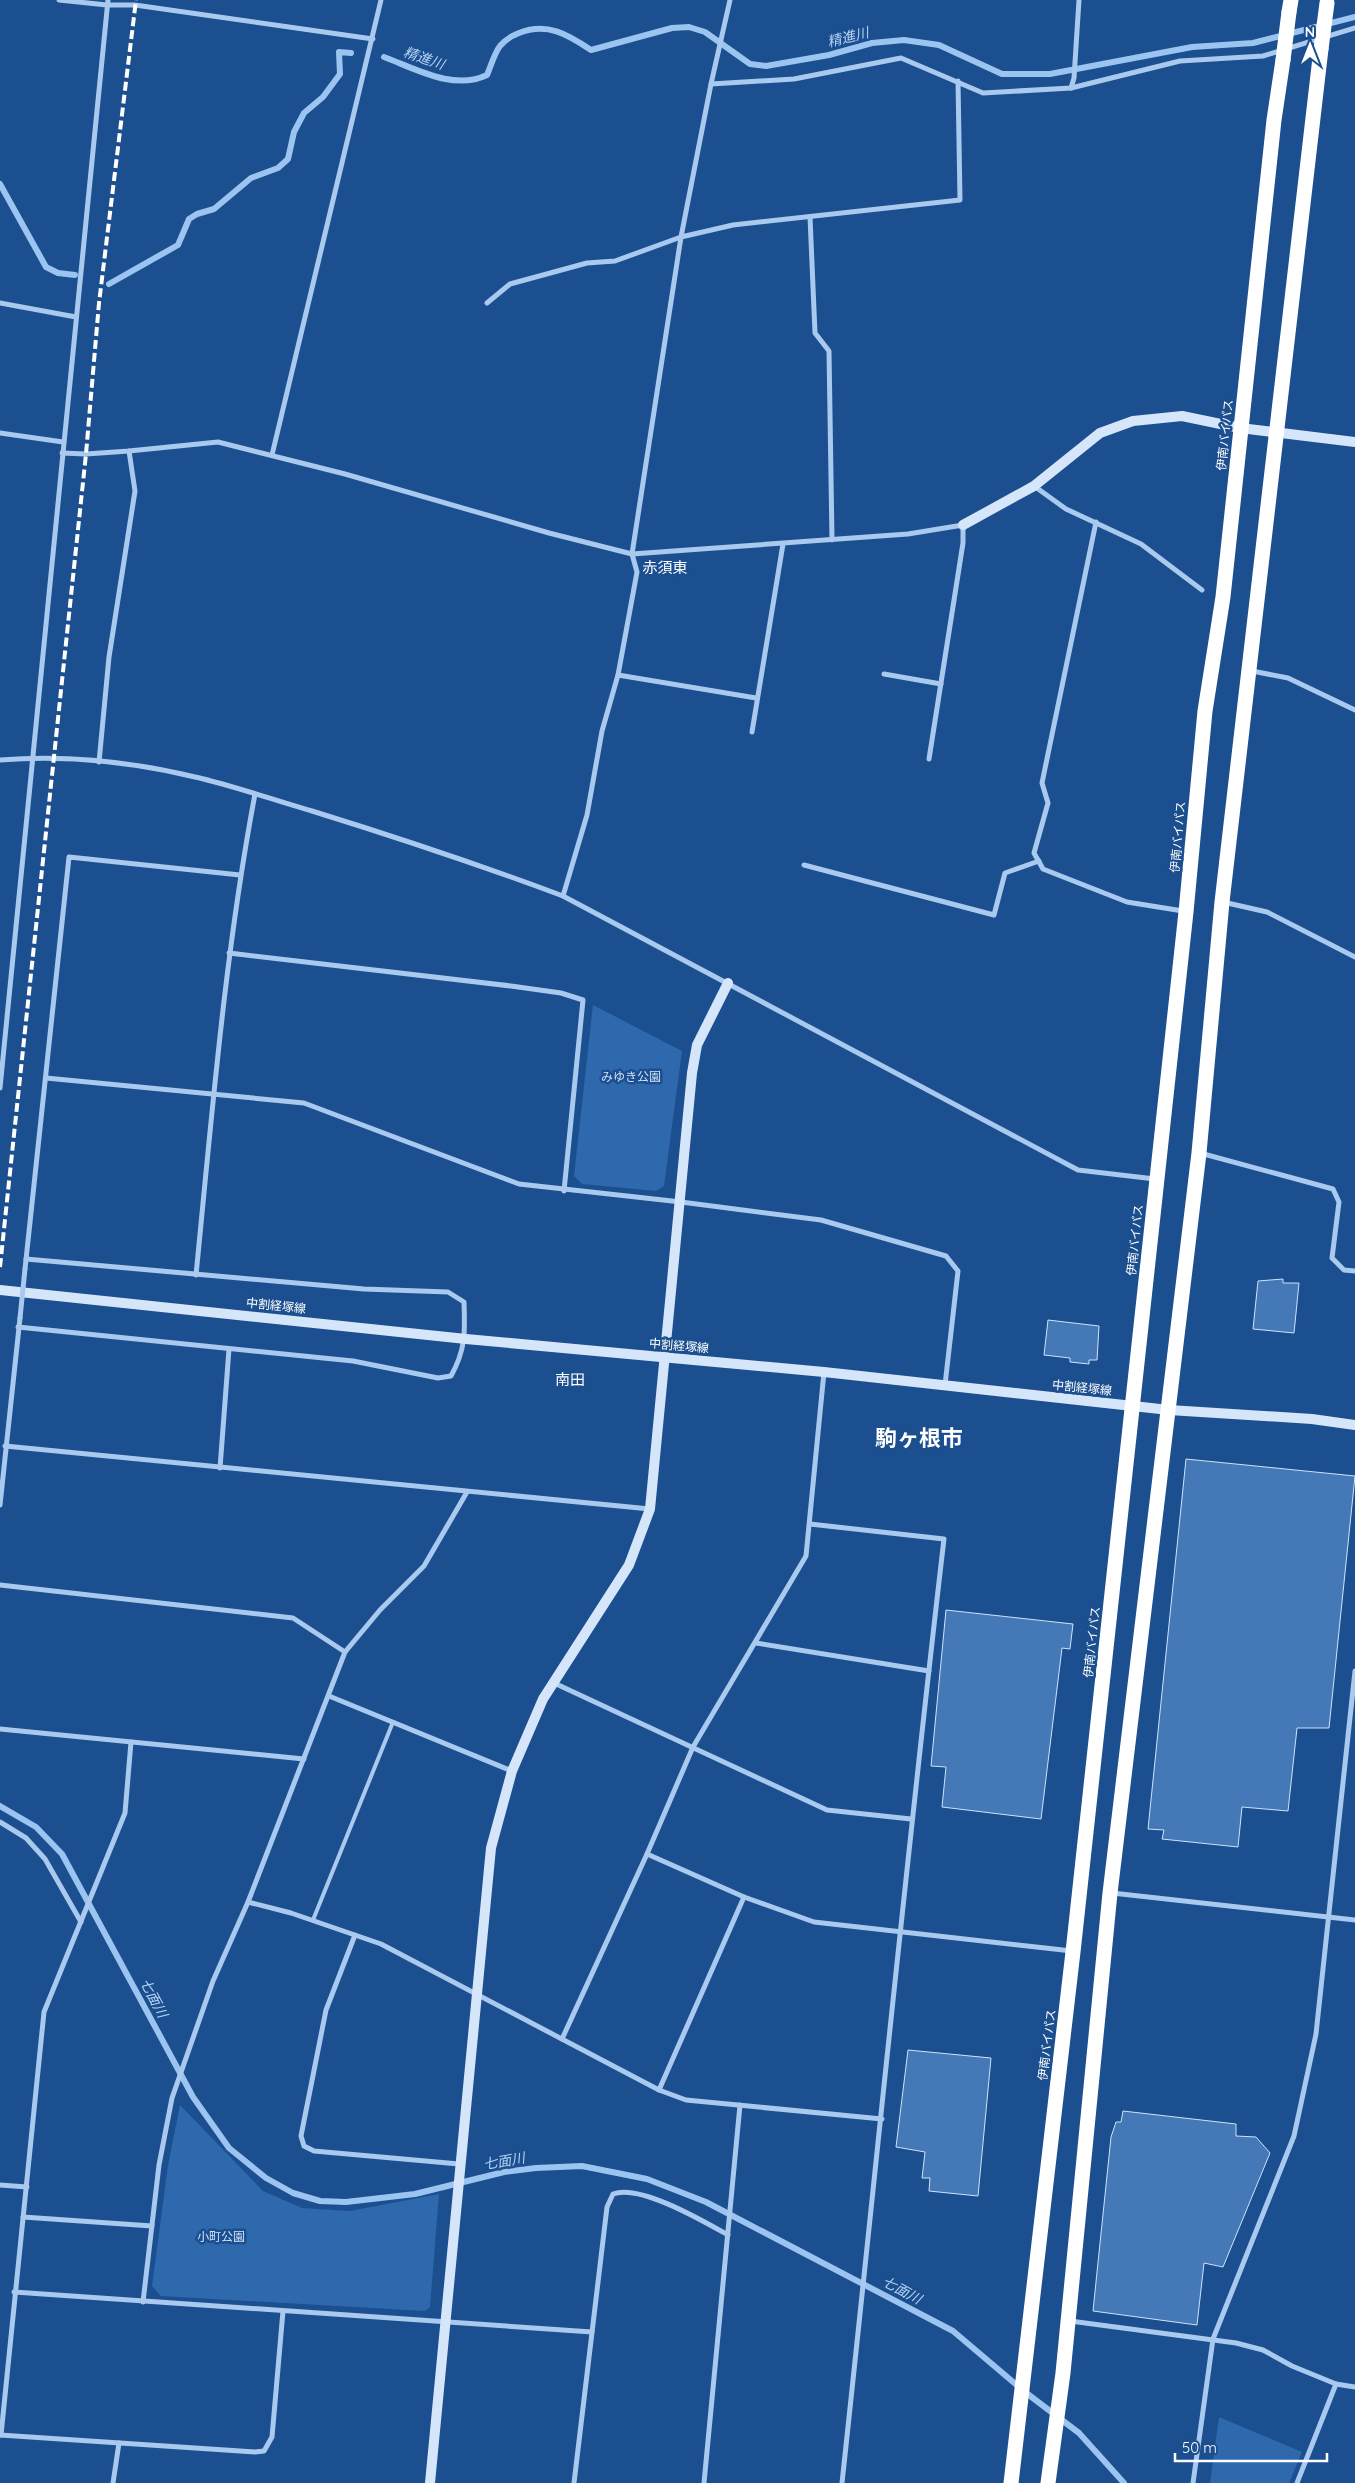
<svg xmlns="http://www.w3.org/2000/svg" width="1355" height="2483" viewBox="0 0 1355 2483" font-family="Quicksand,'Noto Sans JP',sans-serif">
  <style>
    .green { fill: #2e69ad }
    .lines { fill: none; stroke-linecap: round; stroke-linejoin: round }
    .stream { stroke: #9cc4f0; stroke-width: 6 }
    .building { fill: #4478b7; stroke: #cfe3fa }
    .lane { stroke: #a9c9ee; stroke-width: 4 }
    .street { stroke: #a9c9ee; stroke-width: 5 }
    .secondary { stroke: #d6e6fa; stroke-width: 10 }
    .highway { stroke: #fff; stroke-width: 15 }
    .rail { stroke: #fff; stroke-width: 4; stroke-dasharray: 9 4; stroke-linecap: butt }
    .street-bridge { stroke: #a9c9ee; stroke-width: 5 }
    .highway-bridge { stroke: #fff; stroke-width: 15 }
    .labels { text-anchor: middle; stroke-width: 5; stroke-linejoin: round; paint-order: stroke }
    .street-label { font-size: 12px; fill: #fff; stroke: #1b4f8f }
    .park-label { font-size: 12px; fill: #cfe3fa; stroke: #1b4f8f }
    .water-label { font-size: 14px; font-style: italic; fill: #b5d3f5; stroke: #1b4f8f }
    .quarter-label { font-size: 15px; fill: #fff; stroke: #1b4f8f }
    .town-label { font-size: 22px; font-weight: bold; fill: #fff; stroke: #1b4f8f }
  </style>
  <rect width="100%" height="100%" fill="#1b4f8f"/>
  <g class="green">
    <path d="M593,1005L682,1051L664,1186L656,1191L582,1184L574,1176Z"/>
    <path d="M180,2105L263,2191L302,2208L350,2211L439,2194L430,2307L425,2311L161,2296L152,2286L168,2165Z"/>
    <path d="M1219,2417L1302,2452L1289,2483H1210Z"/>
  </g>
  <g class="lines">
    <g class="stream">
      <path d="M384,57C416,69 454,91 487,75C491,66 494,54 500,46C505,40 511,36 519,33C547,22 567,34 591,50L672,28L689,27L705,32L750,64L766,66L829,55L872,43L904,40L939,45L1002,74H1050L1192,47L1253,43L1355,17"/>
      <path d="M0,184L46,267L58,273L75,275"/>
      <path d="M109,284L178,245L189,219L197,214L214,209L251,178L278,168L288,159L294,132L304,113L323,97L340,74L339,52L351,53"/>
      <path d="M0,1806L36,1827L62,1854L193,2097L229,2148L266,2178L293,2193L320,2201L346,2202L415,2194L504,2172L536,2168L582,2166L647,2179L706,2202L953,2331L1025,2392L1079,2433L1124,2483"/>
    </g>
  </g>
  <g class="building">
    <path d="M1283,1279V1283H1299L1294,1333L1253,1329L1258,1281Z"/>
    <path d="M1048,1320L1099,1326L1097,1360H1089V1364L1070,1362V1358L1044,1355Z"/>
    <path d="M1186,1459L1355,1476L1329,1728H1297L1288,1811L1242,1807L1238,1847L1162,1839L1164,1830L1148,1829Z"/>
    <path d="M946,1610L1073,1624L1070,1649L1062,1648L1041,1819L942,1807L946,1767L931,1766Z"/>
    <path d="M908,2050L991,2058L978,2196L929,2191L930,2178H922L925,2152L896,2147Z"/>
    <path d="M1123,2111L1236,2124V2136L1256,2137L1270,2153L1223,2267L1204,2263L1197,2325L1093,2311L1111,2137L1116,2122H1121Z"/>
  </g>
  <g class="lines">
    <path class="lane" d="M313,1920L393,1722"/>
    <g class="street">
      <path d="M59,0L107,5H135L373,39"/>
      <path d="M711,84L794,79L901,58L983,93L1071,88L1180,61L1263,56L1355,28"/>
      <path d="M1071,88L1074,78L1079,0"/>
      <path d="M810,217L815,333L829,351L832,540"/>
      <path d="M0,303L76,317"/>
      <path d="M487,303L510,284L587,263L615,261L681,237L733,225L960,200L958,81"/>
      <path d="M0,433L63,442"/>
      <path d="M62,453L86,454L129,451L218,442L345,474L549,533L632,554L908,534L963,525V543L929,759"/>
      <path d="M272,455L381,0"/>
      <path d="M1034,486L1066,509L1141,544L1202,590"/>
      <path d="M1096,522L1042,783L1048,803L1034,853L1043,869L1127,902L1183,911"/>
      <path d="M1252,671L1288,678L1355,710"/>
      <path d="M884,674L941,684"/>
      <path d="M618,675L756,698"/>
      <path d="M752,732L783,544"/>
      <path d="M0,760C64,755 133,762 195,777C235,786 273,800 312,811C396,837 480,865 563,896L1078,1170L1155,1179"/>
      <path d="M99,762L109,657L135,491L129,451"/>
      <path d="M804,865L994,915L1005,873L1039,861"/>
      <path d="M563,896L587,815L602,731L618,675L637,572L632,554L681,237L711,84L730,0"/>
      <path d="M1223,902L1267,912L1355,957"/>
      <path d="M229,953L511,986L561,993L583,1000L564,1191"/>
      <path d="M46,1078L304,1103L519,1184L681,1202L821,1220L946,1256L958,1271L945,1385"/>
      <path d="M0,1088L108,0"/>
      <path d="M1200,1153L1333,1189L1339,1202L1332,1258L1344,1270L1355,1271"/>
      <path d="M25,1269L69,857L240,875"/>
      <path d="M196,1275C212,1114 225,953 255,794"/>
      <path d="M18,1327L353,1361L438,1378L451,1376C466,1349 465,1332 464,1302L448,1292L364,1289L26,1259"/>
      <path d="M5,1446L650,1509"/>
      <path d="M220,1468L229,1349"/>
      <path d="M0,1505L20,1318"/>
      <path d="M810,1524L944,1539C907,1853 876,2168 842,2483"/>
      <path d="M0,1585L293,1618L345,1652"/>
      <path d="M756,1643L929,1671"/>
      <path d="M554,1683L827,1810L911,1819"/>
      <path d="M329,1696L512,1771"/>
      <path d="M0,1729L304,1759"/>
      <path d="M0,1822L26,1838L45,1859L81,1922"/>
      <path d="M647,1854L744,1897L814,1922L1072,1951"/>
      <path d="M1112,1893L1355,1920"/>
      <path d="M248,1902L291,1913L381,1944L659,2090L686,2100L882,2119"/>
      <path d="M355,1935L326,2010L301,2136L304,2146L314,2151L459,2164"/>
      <path d="M562,2039L647,1854L693,1747L806,1556L824,1372"/>
      <path d="M659,2090L744,1897"/>
      <path d="M0,2185L27,2187"/>
      <path d="M23,2217L152,2226"/>
      <path d="M14,2292L592,2332"/>
      <path d="M143,2302L159,2165L172,2098L213,1981L248,1902L345,1652L380,1610L424,1566L467,1492"/>
      <path d="M1070,2321L1236,2343L1263,2350L1292,2366L1336,2384L1355,2387"/>
      <path d="M0,2435L255,2452L264,2451L272,2437L283,2311"/>
      <path d="M1,2435L44,2012L125,1813L131,1742"/>
      <path d="M113,2483L119,2443"/>
      <path d="M574,2483L607,2207L613,2194C640,2184 703,2221 728,2235"/>
      <path d="M704,2483L740,2105"/>
      <path d="M1193,2483L1213,2339L1294,2136L1316,2034L1355,1671"/>
      <path d="M1297,2483L1336,2384"/>
    </g>
    <g class="secondary">
      <path d="M963,525L1034,486L1100,433L1133,421L1182,416L1240,428L1355,442"/>
      <path d="M0,1290L466,1339L824,1372L1169,1410L1312,1419L1355,1425"/>
      <path d="M430,2483L491,1848L512,1771L543,1699L629,1565L650,1509L692,1073L697,1045L728,983"/>
    </g>
    <g class="highway">
      <path d="M1289,12L1291,0"/>
      <path d="M1011,2483L1073,1952L1186,912L1205,711L1223,597L1274,120L1283,60"/>
      <path d="M1048,2483L1063,2373L1110,1893L1199,1153L1222,902L1321,49"/>
    </g>
    <path class="rail" d="M0,1267L86,454L99,303L136,0"/>
    <path class="street-bridge" d="M20,1318L25,1269"/>
    <g class="highway-bridge">
      <path d="M1321,49L1327,3"/>
      <path d="M1283,60L1289,12"/>
    </g>
  </g>
  <g class="labels">
    <g class="street-label">
      <text transform="translate(1225 435) rotate(-84)" y="4">伊南バイパス</text>
      <text transform="translate(1178 837) rotate(-85)" y="4">伊南バイパス</text>
      <text transform="translate(1135 1240) rotate(-84)" y="4">伊南バイパス</text>
      <text transform="translate(276 1306) rotate(6)" y="4">中割経塚線</text>
      <text transform="translate(679 1346) rotate(5)" y="4">中割経塚線</text>
      <text transform="translate(1082 1388) rotate(6)" y="4">中割経塚線</text>
      <text transform="translate(1092 1642) rotate(-84)" y="4">伊南バイパス</text>
      <text transform="translate(1047 2045) rotate(-83)" y="4">伊南バイパス</text>
    </g>
    <g class="park-label">
      <text x="631" y="1081">みゆき公園</text>
      <text x="221" y="2241">小町公園</text>
    </g>
    <g class="water-label">
      <text transform="translate(848 37) rotate(-14)" y="5">精進川</text>
      <text transform="translate(424 58) rotate(19)" y="5">精進川</text>
      <text transform="translate(154 1998) rotate(62)" y="5">七面川</text>
      <text transform="translate(504 2161) rotate(-10)" y="5">七面川</text>
      <text transform="translate(902 2290) rotate(28)" y="5">七面川</text>
    </g>
    <g class="quarter-label">
      <text x="665" y="573">赤須東</text>
      <text x="570" y="1385">南田</text>
    </g>
    <g class="town-label">
      <text x="919" y="1446">駒ヶ根市</text>
    </g>
  </g>
  <g transform="translate(1310 45)" stroke="#1b4f8f" stroke-width="4" paint-order="stroke">
  <path d="M0-4L9 19L0 12L-9 19Z" fill="#ffffff"/>
  <text y="-8" font-size="14" font-weight="bold" text-anchor="middle" fill="#ffffff">N</text>
  </g>
  <path d="M1175 2453v8h152v-8" fill="none" stroke="#ffffff" stroke-width="2.5"/>
  <text x="1182" y="2453" font-size="15" fill="#ffffff" stroke="#1b4f8f" stroke-width="4" paint-order="stroke">50 m</text>
</svg>
